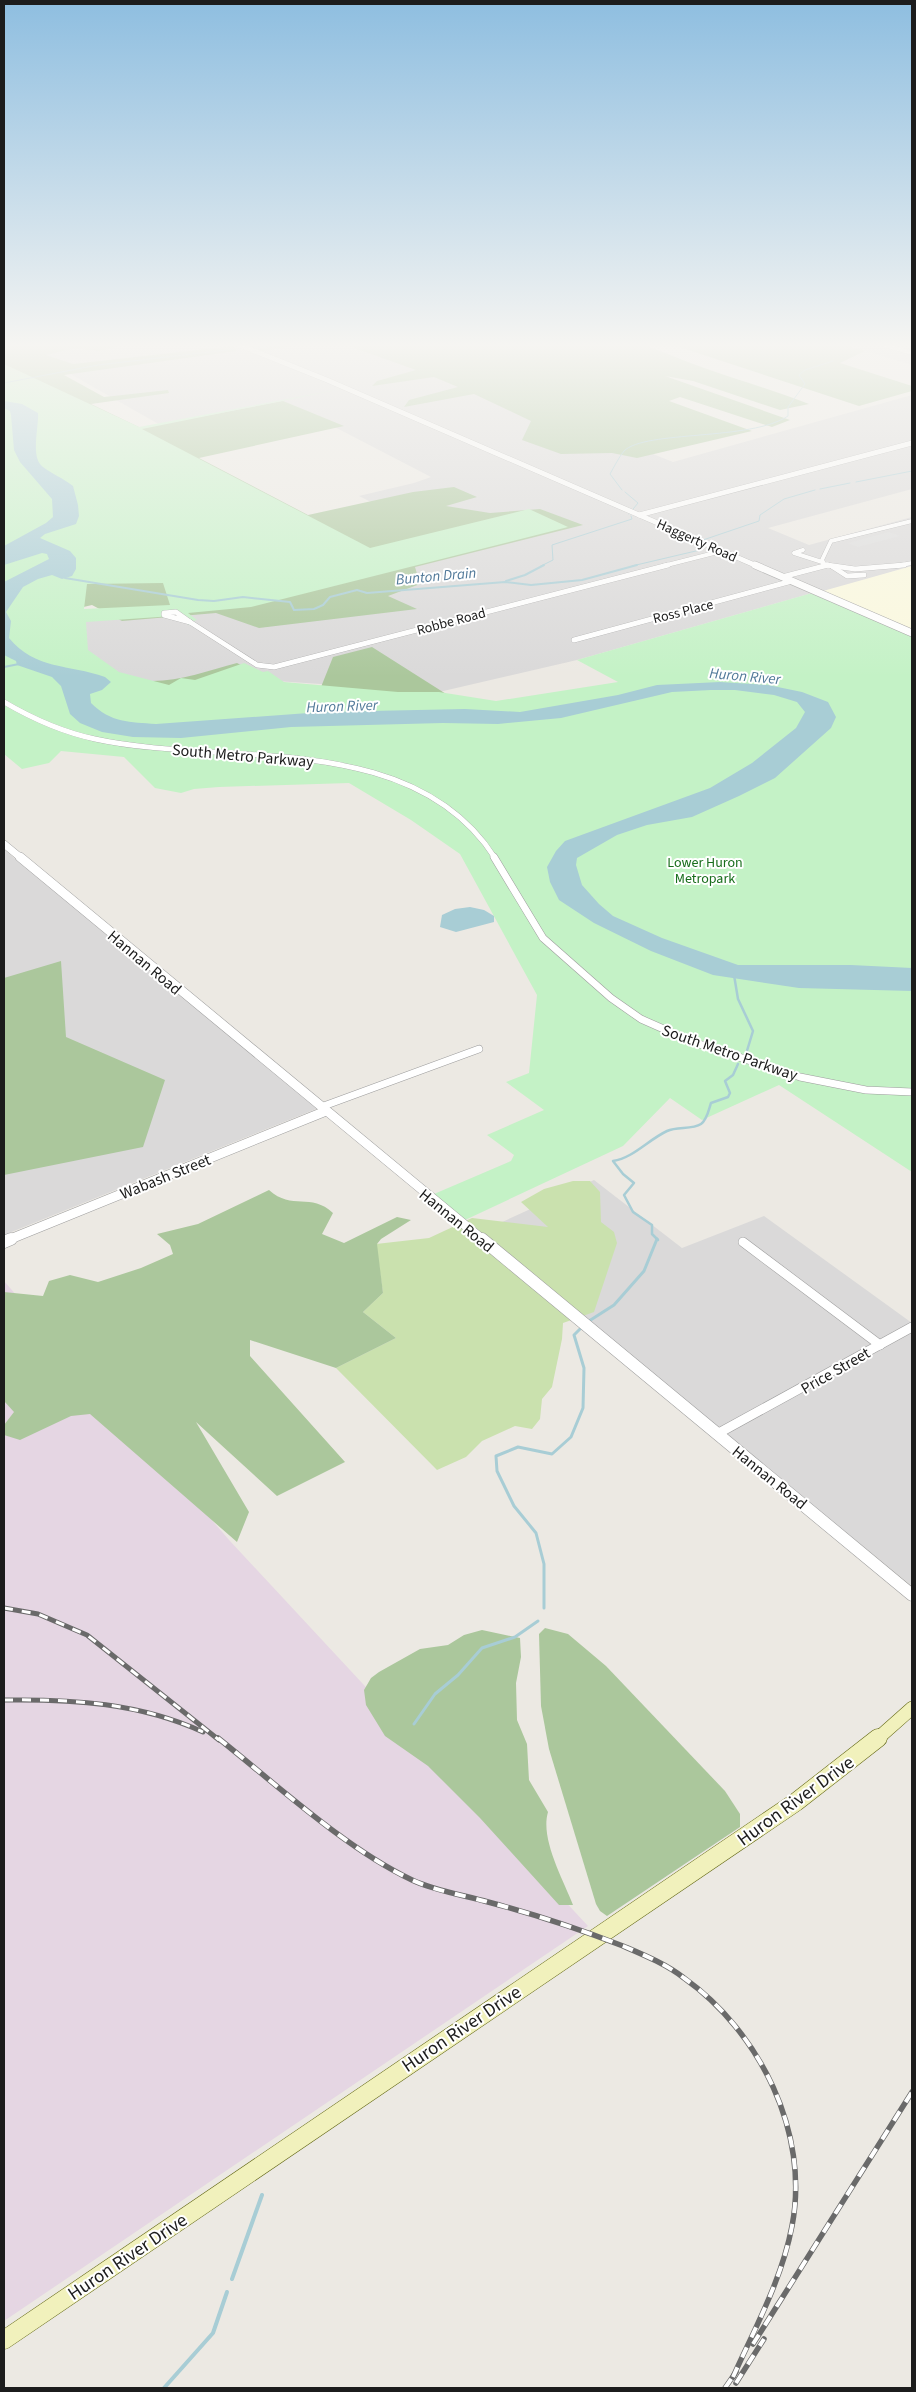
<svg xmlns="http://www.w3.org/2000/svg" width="916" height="2392" viewBox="0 0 916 2392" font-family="'Source Sans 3',sans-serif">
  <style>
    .residential { fill: #dad9d9 }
    .industrial { fill: #e5d6e3 }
    .education { fill: #fbf9de }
    .grass { fill: #cae1ae }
    .forest { fill: #abc79c }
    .park { fill: #c4f2c6; fill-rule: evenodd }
    .parking { fill: #dcdcdc }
    .water { fill: #a8cdd5 }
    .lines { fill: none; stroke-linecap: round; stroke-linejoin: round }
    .stream-far4 { stroke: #a8cdd5; stroke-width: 1 }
    .stream-far3 { stroke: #a8cdd5; stroke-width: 2 }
    .stream-far2 { stroke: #a8cdd5; stroke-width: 2.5 }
    .stream-far1 { stroke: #a8cdd5; stroke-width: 3 }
    .stream { stroke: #a8cdd5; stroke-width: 4 }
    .minor-far3-casing { stroke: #9d9d9d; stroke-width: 4.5 }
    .minor-far2-casing { stroke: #9d9d9d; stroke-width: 5.5 }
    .minor-far1-casing { stroke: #9d9d9d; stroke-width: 8 }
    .minor-casing { stroke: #9d9d9d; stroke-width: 10 }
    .tertiary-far3-casing { stroke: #9d9d9d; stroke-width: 5.5 }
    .tertiary-far2-casing { stroke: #9d9d9d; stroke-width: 8 }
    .tertiary-far1-casing { stroke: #9d9d9d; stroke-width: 10 }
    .tertiary-casing { stroke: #9d9d9d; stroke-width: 13 }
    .secondary-far1-casing { stroke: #606511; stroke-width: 14 }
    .secondary-casing { stroke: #606511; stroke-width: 19 }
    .minor-far3 { stroke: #fff; stroke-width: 4 }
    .minor-far2 { stroke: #fff; stroke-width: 5 }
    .minor-far1 { stroke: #fff; stroke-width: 7 }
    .minor { stroke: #fff; stroke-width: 9 }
    .tertiary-far3 { stroke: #fff; stroke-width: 5 }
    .tertiary-far2 { stroke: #fff; stroke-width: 7 }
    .tertiary-far1 { stroke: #fff; stroke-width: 9 }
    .tertiary { stroke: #fff; stroke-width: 12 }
    .secondary-far1 { stroke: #f1f1bc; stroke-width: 13 }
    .secondary { stroke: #f1f1bc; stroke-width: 18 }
    .rail-far1-casing { stroke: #6a6a6a; stroke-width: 5 }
    .rail-casing { stroke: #6a6a6a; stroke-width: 5.5 }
    .rail-far1 { stroke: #fff; stroke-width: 3; stroke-dasharray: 9; stroke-linecap: butt }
    .rail { stroke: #fff; stroke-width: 4; stroke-dasharray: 11; stroke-linecap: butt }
    .labels { text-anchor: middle; stroke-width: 4; stroke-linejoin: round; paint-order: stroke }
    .far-street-label { font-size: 14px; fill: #1c1c1c; stroke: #fff }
    .far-park-label { font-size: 14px; fill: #186d1b; stroke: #fff }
    .far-water-label { font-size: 15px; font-style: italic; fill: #517999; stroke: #fff }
    .street-label { font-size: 16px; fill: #1c1c1c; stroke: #fff }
    .near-street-label { font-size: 19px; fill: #1c1c1c; stroke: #fff }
  </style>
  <rect width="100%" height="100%" fill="#ece9e3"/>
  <g class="residential">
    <path d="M14,342H372L673,462L912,395V489L768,528L809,545L912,517V566L820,593H812L577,660L439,692L230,678L131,699L64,635L76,614L245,607L381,507L359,496L414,483L431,477L325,422L199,447Z"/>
    <path d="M837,342H912V365L865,351Z"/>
    <path d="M4,849L14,858L321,1107L4,1235Z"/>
    <path d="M594,1180L682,1248L764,1216L912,1323V1586L478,1233Z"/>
  </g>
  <path class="industrial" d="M4,1281L230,1541L588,1926L4,2321Z"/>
  <path class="education" d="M912,566V631L823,591Z"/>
  <path class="grass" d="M573,1181H590L600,1192L601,1222L614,1232L617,1243L594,1312L563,1323L562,1339L552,1387L542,1399L540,1419L532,1429L515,1426L482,1441L466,1457L437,1470L336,1368L396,1338L363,1312L383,1293L376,1244L429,1238L472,1218L548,1227L521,1202L544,1189Z"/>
  <g class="forest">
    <path d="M4,342H139L98,351L75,348L46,355L73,364L233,346L236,351L64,375L104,397L168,390L169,393L91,404L141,428L283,401L344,426L199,458L308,515L413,492L454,487L477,497L446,506L490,513L540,509L583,525L415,567L420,584L388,596L417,609L259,628L216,613L122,621L92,605L75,609L81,652C92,659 104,668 117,674C155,691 199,673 237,663L282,686L321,687L333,657L372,647L454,699L102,737L4,493Z"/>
    <path d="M239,342H636C660,350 683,361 707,369C742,381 775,391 809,404L780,410L693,381L665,376L790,420L772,427L680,397L669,401L752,431L637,458L612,453L561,454L522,440L531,421L474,394L404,407L409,400L458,387L434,377L372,386L377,381L416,370L343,344L302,345L260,351Z"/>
    <path d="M664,342H837L865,351L840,363L912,386V391L859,406Z"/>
    <path d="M61,961L66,1037L165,1080L143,1147L4,1175V978Z"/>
    <path d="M269,1190C292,1211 311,1192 333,1213L322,1234L344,1243L397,1217L411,1220L381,1239L377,1244L383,1293L363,1312L396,1338L336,1368L250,1340V1356L345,1462L277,1496L196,1422L249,1512L237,1542L90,1414L71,1416L20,1440L4,1435V1425L14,1412L4,1401V1292L43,1296L49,1281L70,1275L98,1282L141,1268L173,1254L170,1245L157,1234L198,1224Z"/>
    <path d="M545,1628L568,1634L606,1666L725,1791L740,1814V1827L607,1916L600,1911L596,1904L549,1749L541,1706L539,1634Z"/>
    <path d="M482,1630L520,1638L521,1657L516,1683L517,1720L527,1744L529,1780L548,1812C540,1839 563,1879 573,1905H559L480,1818L428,1766L385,1736L366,1705L364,1690L371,1678L379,1672L420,1649L448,1645L464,1635Z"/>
  </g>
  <path class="park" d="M4,364L139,427L341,389L142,429L370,548L529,509L568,527L251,607L188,613L197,620L193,621L196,623L189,625L173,616L86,622L88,650L119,672L169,685L181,678L195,680L244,663L263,672L268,671L284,682L398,692H439L496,701L618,682L577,660L812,593L912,636V1172L779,1085L702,1120L670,1098L623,1146L465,1220L434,1194L511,1161L514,1155L487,1135L544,1110L506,1082L529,1073L537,995L460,854L411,820L349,783L219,787L194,789L181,793L155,788L124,757L61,751L49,763L22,769L4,754ZM163,583L170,605L84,609L87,584Z"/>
  <path class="parking" d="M889,532L900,536L858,547L848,543Z"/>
  <g class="water">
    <path d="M4,401L22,404L38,413C39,427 30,458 43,467C52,474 63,478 73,486L78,505L79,516L76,524L45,534L40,538L70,551L76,558V569L72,576L62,579L52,575L38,579L23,587L6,612L11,621L9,638C35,670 69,664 105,677L111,682L102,690L90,694L91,703C111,723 130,722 156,724L322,712L465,709L520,712L618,695L657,685L720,682L768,685L802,692L828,702L836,717L831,728L775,778L739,796L692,817L647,825L617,835L577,858L576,865L582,885L599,904L613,916L662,938L738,965H851L912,968V991L799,988L713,975L651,951L594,923L559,900L550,882L547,867L556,851L565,841L710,788L752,763L796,728L805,712L797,702L774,695L735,690H711L672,692L561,718L498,724L443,723L291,727L181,738L133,737L102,732L80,723L70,714L61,686L52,677L17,665L16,661L4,655V582L49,559L47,554L42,553L4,565V546L46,523L53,517L52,499L20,462L14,450L11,415L10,411L4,408Z"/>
    <path d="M470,907L484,910L494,916V922L456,932L440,927L442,915L455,909Z"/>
  </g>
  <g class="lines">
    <g class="stream-far4">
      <path d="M252,348L320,342"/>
      <path d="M4,383L98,365L244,348"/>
      <path d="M856,482L912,471"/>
      <path d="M820,489L850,483"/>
      <path d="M622,490L610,474C614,467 619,457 624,451C645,430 751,441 788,416V407L805,384L799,375L805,370L833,361"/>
      <path d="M625,492L638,503L629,514"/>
      <path d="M541,566L553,560L552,545L632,519L631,516"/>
      <path d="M632,566L700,550V541L759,521L760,515L784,499L815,490"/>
    </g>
    <g class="stream-far3">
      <path d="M65,578L198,600L214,601L243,597L290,602L294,610L314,609L323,605L330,597L357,590L367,593L505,582L531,585L582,580L637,565"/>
      <path d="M506,581L525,575L544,565"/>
      <path d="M4,667L19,664"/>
    </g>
    <g class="stream-far2">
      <path d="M734,975L738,999L753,1031L746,1054"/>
      <path d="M658,1240L652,1234V1225L633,1212L624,1195L634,1183L623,1174L613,1161C633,1158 648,1140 667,1131C677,1126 692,1130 701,1124C707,1120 709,1109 711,1103L728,1097L730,1093L725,1081L733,1075L738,1064"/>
    </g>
    <g class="stream-far1">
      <path d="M589,1321L614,1305L644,1271L657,1239"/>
      <path d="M544,1608V1564L536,1533L514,1506L497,1471L496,1456L518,1447L552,1454L571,1437L583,1408L584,1368L574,1335L583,1326"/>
      <path d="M414,1724L435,1694L458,1675L482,1648L515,1637L538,1621"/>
    </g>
    <g class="stream">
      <path d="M232,2279L262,2195"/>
      <path d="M164,2388L213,2333L227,2292"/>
    </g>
    <defs>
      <g id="minor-far3">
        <path d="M874,342L912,353"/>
        <path d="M848,344L854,342"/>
        <path d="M803,550L794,553L822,562"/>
        <path d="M663,566L722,551"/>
        <path d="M823,566L828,565"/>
        <path d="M831,566L824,564L822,560L831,541L912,521"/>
        <path d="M896,566L912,563"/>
      </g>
      <g id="minor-far2">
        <path d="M827,565L855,569L904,565"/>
        <path d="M833,567L847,576L864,575"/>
        <path d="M782,577L828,565"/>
        <path d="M176,612L190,622L164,615V613Z"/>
        <path d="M190,622L257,665L274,667L668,565"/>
        <path d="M574,640L792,581"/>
        <path d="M4,702C33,719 62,732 95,739C223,767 412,728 495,858"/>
      </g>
      <g id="minor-far1">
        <path d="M494,857L543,938L611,998L641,1019L693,1042L800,1077L866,1090L912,1092"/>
        <path d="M321,1107L479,1049"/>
      </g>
      <g id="minor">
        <path d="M743,1242L880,1345"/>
        <path d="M717,1434L912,1327"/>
      </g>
      <g id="tertiary-far3">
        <path d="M232,342L327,380L757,566"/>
        <path d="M639,515L912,443"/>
      </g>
      <g id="tertiary-far2">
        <path d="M755,565L912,633"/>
        <path d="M4,844L21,858"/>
      </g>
      <g id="tertiary-far1">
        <path d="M20,857L483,1240"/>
        <path d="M8,1240L326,1111"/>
      </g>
      <g id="tertiary">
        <path d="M482,1239L912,1595"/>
        <path d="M4,1242L11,1239"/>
      </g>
      <path id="secondary-far1" d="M876,1740L912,1708"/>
      <path id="secondary" d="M4,2340L796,1802L878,1738"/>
    </defs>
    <use href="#minor-far3" class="minor-far3-casing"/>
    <use href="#minor-far2" class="minor-far2-casing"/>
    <use href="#minor-far1" class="minor-far1-casing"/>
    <use href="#minor" class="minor-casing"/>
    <use href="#tertiary-far3" class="tertiary-far3-casing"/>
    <use href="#tertiary-far2" class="tertiary-far2-casing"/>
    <use href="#tertiary-far1" class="tertiary-far1-casing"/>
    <use href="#tertiary" class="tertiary-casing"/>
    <use href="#secondary-far1" class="secondary-far1-casing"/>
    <use href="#secondary" class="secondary-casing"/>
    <use href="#minor-far3" class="minor-far3"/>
    <use href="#minor-far2" class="minor-far2"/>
    <use href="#minor-far1" class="minor-far1"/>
    <use href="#minor" class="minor"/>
    <use href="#tertiary-far3" class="tertiary-far3"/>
    <use href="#tertiary-far2" class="tertiary-far2"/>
    <use href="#tertiary-far1" class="tertiary-far1"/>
    <use href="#tertiary" class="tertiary"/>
    <use href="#secondary-far1" class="secondary-far1"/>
    <use href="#secondary" class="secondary"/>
    <defs>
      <g id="rail-far1">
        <path d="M4,1608L38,1614L87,1635L219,1740"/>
        <path d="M4,1700C73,1699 140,1703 203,1732"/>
      </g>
      <g id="rail">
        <path d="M218,1738C277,1785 345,1848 412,1880C436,1891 463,1895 488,1902C534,1914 579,1929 623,1946C644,1955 666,1964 684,1978C760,2032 810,2133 792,2226C782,2279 755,2328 733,2377"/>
        <path d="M753,2344L912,2092"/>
        <path d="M736,2383L764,2339"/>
        <path d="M725,2388L736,2372"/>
      </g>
    </defs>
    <use href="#rail-far1" class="rail-far1-casing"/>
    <use href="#rail" class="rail-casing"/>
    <use href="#rail-far1" class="rail-far1"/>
    <use href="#rail" class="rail"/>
  </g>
  <linearGradient id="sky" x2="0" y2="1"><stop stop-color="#8ebee0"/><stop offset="0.51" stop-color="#f6f5f2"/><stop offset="1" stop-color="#f6f5f2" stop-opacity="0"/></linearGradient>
  <rect width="916" height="677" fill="url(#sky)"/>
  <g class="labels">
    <g class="far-street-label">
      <text transform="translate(697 540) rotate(24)" y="5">Haggerty Road</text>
      <text transform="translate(683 611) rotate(-14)" y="5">Ross Place</text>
      <text transform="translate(451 621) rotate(-15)" y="5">Robbe Road</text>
    </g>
    <g class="far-park-label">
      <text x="705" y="867">Lower Huron<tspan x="705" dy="16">Metropark</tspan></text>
    </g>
    <g class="far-water-label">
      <text transform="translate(436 576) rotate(-5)" y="5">Bunton Drain</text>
      <text transform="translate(745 676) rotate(5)" y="5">Huron River</text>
      <text transform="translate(342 706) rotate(-2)" y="5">Huron River</text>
    </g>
    <g class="street-label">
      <text transform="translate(243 755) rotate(5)" y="6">South Metro Parkway</text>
      <text transform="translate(145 962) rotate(40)" y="6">Hannan Road</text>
      <text transform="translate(730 1052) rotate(19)" y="6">South Metro Parkway</text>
      <text transform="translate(165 1176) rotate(-22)" y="6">Wabash Street</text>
      <text transform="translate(457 1220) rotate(39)" y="6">Hannan Road</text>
      <text transform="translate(835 1370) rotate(-30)" y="6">Price Street</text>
      <text transform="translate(770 1477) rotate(39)" y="6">Hannan Road</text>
    </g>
    <g class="near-street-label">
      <text transform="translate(795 1800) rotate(-36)" y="7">Huron River Drive</text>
      <text transform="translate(461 2028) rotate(-34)" y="7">Huron River Drive</text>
      <text transform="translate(127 2256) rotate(-34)" y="7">Huron River Drive</text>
    </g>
  </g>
  <rect width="916" height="2392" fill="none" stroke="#1c1c1c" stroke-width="10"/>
</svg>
